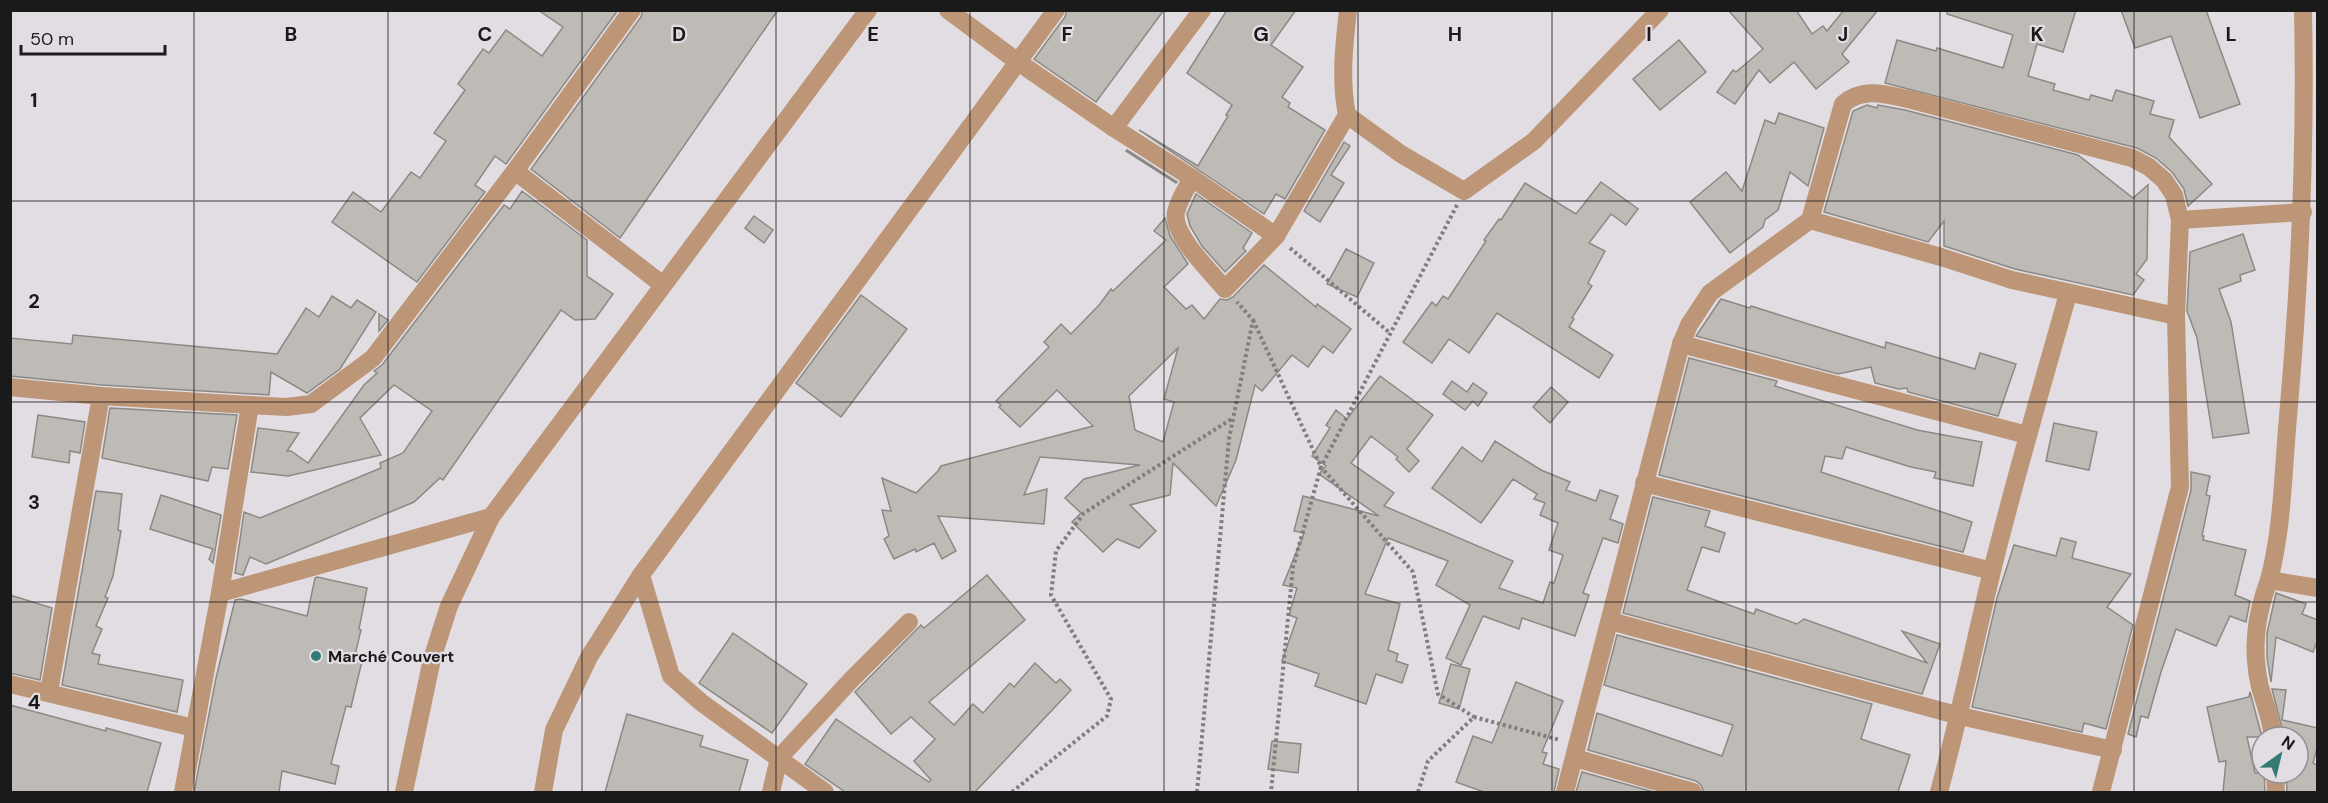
<svg xmlns="http://www.w3.org/2000/svg" width="2328" height="803" viewBox="0 0 2328 803" font-family="'DM Sans',sans-serif">
  <style>
    .building { fill: #bebbb6; stroke: #8c8984; stroke-width: 1.5; fill-rule: evenodd }
    .lines { fill: none; stroke-linecap: round; stroke-linejoin: round }
    .path { stroke: #807d80; stroke-width: 4; stroke-dasharray: 3 3; stroke-linecap: butt }
    .minor { stroke: #bc9677; stroke-width: 18 }
    .grid { fill: none; stroke: #1b1a1b; stroke-width: 1.5; stroke-opacity: 0.55 }
    .poi-dot { fill: #337a74; stroke: #e2dde2; stroke-width: 2 }
    .labels { text-anchor: middle; stroke-width: 4.5; stroke-linejoin: round; paint-order: stroke }
    .poi-label { font-size: 16px; font-weight: bold; fill: #1b1a1b; stroke: #e2dde2; text-anchor: start }
    .grid-label { font-size: 20px; text-anchor: middle; font-weight: bold; fill: #1b1a1b; stroke: #e2dde2; stroke-width: 4.5; stroke-linejoin: round; paint-order: stroke }
  </style>
  <rect width="100%" height="100%" fill="#e2dde2"/>
  <g class="building">
    <path d="M538,10H618L506,164L495,156L475,185L485,192L417,282L332,222L353,192L381,212L411,172L420,178L446,141L434,133L465,90L458,84L483,49L489,53L506,30L542,56L563,27Z"/>
    <path d="M643,10H778L620,238L531,169L641,17Z"/>
    <path d="M1067,10H1164L1096,102L1034,59L1065,17Z"/>
    <path d="M1227,10H1296L1271,45L1303,67L1282,97L1290,103L1288,107L1325,130L1285,199L1276,194L1264,214L1139,130L1198,166L1228,116L1226,115L1232,105L1187,73Z"/>
    <path d="M1728,10H1796L1812,34L1823,26L1827,31L1844,10H1878L1842,54L1849,62L1816,89L1794,62L1770,83L1759,70L1735,104L1717,92L1733,70L1736,72L1763,49Z"/>
    <path d="M1947,10H2076L2063,52L2037,44L2028,76L2055,84L2053,90L2089,100L2091,95L2112,101L2116,90L2154,101L2150,114L2174,120L2169,137L2212,184L2188,206L2184,189L2172,172L2156,158L2137,148L1885,83L1897,40L1936,51L1937,48L2003,68L2013,35L1947,14Z"/>
    <path d="M2121,10H2206L2240,104L2200,118L2171,36L2135,48Z"/>
    <path d="M1679,40L1706,72L1660,110L1633,79Z"/>
    <path d="M1867,105L1877,108L1878,105L1905,110L2078,155L2133,198L2148,185L2147,259L2136,274L2144,280L2133,295L2015,269L1944,246V221L1928,242L1824,212L1853,111Z"/>
    <path d="M1779,113L1824,128L1808,186L1790,172L1778,210L1765,220L1763,227L1730,253L1690,202L1726,172L1742,191L1765,120L1775,124Z"/>
    <path d="M1344,142L1350,146L1331,175L1344,183L1320,222L1304,211Z"/>
    <path d="M1127,150L1177,182L1176,183L1126,151Z"/>
    <path d="M1601,182L1638,209L1626,225L1611,214L1589,243L1605,251L1588,283L1592,286L1572,318L1574,319L1569,327L1613,355L1599,378L1497,313L1469,353L1449,339L1432,363L1403,342L1432,302L1436,306L1443,296L1448,299L1486,241L1484,240L1499,219L1501,220L1525,183L1576,214Z"/>
    <path d="M522,191L587,240V276L613,294L595,319L575,320L561,310L443,480L440,478L414,502L266,564L250,557L243,575L235,573L244,512L260,518L381,468L380,463L403,453L432,411L394,385L360,418L381,455L288,476L251,472L258,428L299,433L287,451H291L308,463L364,385L377,373L374,371L382,365L504,205L510,209Z"/>
    <path d="M1196,194L1252,233L1243,248L1246,251L1225,272L1202,246L1190,226L1187,214Z"/>
    <path d="M754,216L773,230L764,243L745,228Z"/>
    <path d="M1165,218L1170,236L1188,264L1164,287L1186,309L1192,305L1204,319L1220,299L1227,300L1233,297L1264,265L1316,307L1317,304L1351,329L1333,353L1323,346L1308,367L1292,355L1262,391L1255,385L1236,460L1216,506L1173,463L1170,495L1130,505L1156,531L1139,548L1117,539L1103,552L1072,522L1081,513L1065,498L1084,479L1140,465L1040,457L1024,495L1047,489L1044,524L938,516L956,551L942,559L934,543L916,552L915,549L894,559L884,539L889,536L882,510L891,511L882,478L916,493L938,471L941,466L1093,426L1057,390L1020,427L999,407L1001,405L996,401L1049,347L1044,342L1061,324L1071,334L1100,304L1111,289L1113,291L1166,240L1154,231ZM1178,348L1164,399L1174,402L1163,442L1135,430L1129,396Z"/>
    <path d="M2243,234L2255,270L2240,275L2241,281L2219,289L2231,322L2249,433L2213,438L2197,338L2187,311L2190,252Z"/>
    <path d="M1346,249L1374,263L1357,297L1327,284Z"/>
    <path d="M861,295L907,329L841,417L796,383Z"/>
    <path d="M332,296L351,308L357,300L376,312L340,369L307,393L271,372L269,395L102,385L10,376V338L72,344L73,335L277,354L306,308L319,317Z"/>
    <path d="M1721,299L1750,308L1751,306L1885,348L1886,342L1975,369L1980,353L2016,364L1998,416L1908,392L1907,388L1898,389L1875,383L1871,367L1838,374L1696,336Z"/>
    <path d="M379,314L388,320L379,331Z"/>
    <path d="M1689,358L1777,381L1775,386L1917,430L1982,442L1973,486L1934,478L1936,472L1911,467L1846,447L1842,459L1825,456L1821,472L1972,522L1963,552L1659,475Z"/>
    <path d="M1380,376L1433,415L1407,449L1419,461L1409,472L1396,459L1398,457L1371,436L1351,463L1394,493L1384,506L1513,561L1499,588L1543,603L1550,582L1554,583L1563,555L1549,550L1558,523L1540,515L1545,503L1534,499L1537,494L1513,479L1481,523L1432,488L1462,447L1482,462L1495,441L1541,470L1570,482L1566,490L1596,501L1600,490L1618,496L1610,519L1623,524L1618,543L1603,538L1583,593L1589,595L1575,636L1522,618L1519,629L1483,616L1461,665L1446,658L1470,605L1436,585L1448,561L1388,538L1365,594L1400,604L1388,650L1398,654L1396,661L1408,665L1402,683L1376,674L1366,704L1315,686L1319,674L1282,661L1297,618L1289,615L1297,588L1283,585L1304,533L1294,531L1303,496L1379,516L1319,474L1326,466L1312,456L1330,428L1326,425L1336,410L1347,419Z"/>
    <path d="M1452,381L1467,392L1473,383L1487,393L1478,406L1473,401L1465,410L1443,394Z"/>
    <path d="M1551,387L1568,402L1550,423L1533,407Z"/>
    <path d="M110,408L237,415L228,469L212,467L208,481L102,458Z"/>
    <path d="M38,415L85,422L80,453L70,451L69,463L32,457Z"/>
    <path d="M2054,423L2097,432L2089,470L2046,461Z"/>
    <path d="M2191,472L2210,476L2206,495L2210,496L2202,536H2204L2203,540L2246,550L2235,595L2250,601L2246,622L2230,616L2216,646L2176,629L2161,672L2148,718L2141,716L2136,737L2128,734L2191,490Z"/>
    <path d="M96,491L122,494L118,530L121,531L113,576L105,597L108,598L96,626L102,629L92,653L100,655L98,664L183,680L177,712L62,685Z"/>
    <path d="M161,495L221,515L213,563L209,559L213,549L150,529Z"/>
    <path d="M1653,497L1710,511L1705,526L1725,533L1719,552L1702,547L1687,590L1754,614L1756,609L1797,624L1804,619L1927,663L1902,631L1940,644L1922,694L1623,613Z"/>
    <path d="M2061,538L2076,542L2072,558L2131,574L2107,607L2133,625L2106,729L2084,723L2082,732L1972,707L1997,598L2014,545L2056,556Z"/>
    <path d="M987,575L1025,620L929,702L954,725L973,704L983,713L1010,683L1014,687L1035,663L1056,683L1060,679L1071,690L975,792H845L805,764L836,719L929,782L931,780L914,761L935,739L911,717L891,734L855,692L919,627L921,625L924,628Z"/>
    <path d="M317,577L367,588L359,629L361,630L355,655L363,657L351,707L346,706L331,764L339,766L335,784L282,771L279,792H194L216,678L235,600L241,599L307,616L315,578Z"/>
    <path d="M2276,593L2306,604L2302,614L2318,620V639L2313,652L2276,637L2271,682L2267,658V633Z"/>
    <path d="M10,595L52,608L40,680L10,673Z"/>
    <path d="M733,633L807,684L772,733L699,683Z"/>
    <path d="M1617,635L1872,704L1861,739L1910,755L1898,792H1704L1701,785L1696,781L1588,750L1597,713L1722,756L1733,725L1604,685Z"/>
    <path d="M1451,664L1470,669L1459,709L1439,703Z"/>
    <path d="M1516,682L1563,701L1542,752L1547,753L1543,764L1559,769L1554,792H1484L1456,782L1473,736L1492,743Z"/>
    <path d="M2272,689L2286,690L2282,720L2318,728V744L2313,763L2318,766V792H2287L2286,773H2298V737H2284Z"/>
    <path d="M2250,692L2262,737H2247L2255,773H2264L2265,792H2223L2226,761L2219,762L2207,707L2249,697Z"/>
    <path d="M10,705L106,731V728L161,743L147,792H10Z"/>
    <path d="M627,714L703,736L700,746L748,760L739,792H605Z"/>
    <path d="M1272,741L1301,744L1298,773L1268,769Z"/>
    <path d="M1582,772L1654,792H1576Z"/>
  </g>
  <g class="lines">
    <g class="path">
      <path d="M1457,205L1321,467L1413,572L1438,694L1474,717"/>
      <path d="M1290,248L1390,333"/>
      <path d="M1253,320L1321,467L1293,567L1271,792"/>
      <path d="M1012,792L1107,716L1111,699L1051,595L1056,551L1084,513L1233,418"/>
      <path d="M1197,792L1229,439L1253,320L1237,302"/>
      <path d="M1418,792L1428,761L1474,717L1560,740"/>
    </g>
    <g class="minor">
      <path d="M948,10L1018,62L1114,128L1202,10"/>
      <path d="M1348,10C1344,46 1340,80 1347,115L1401,154L1464,191L1534,141L1660,10"/>
      <path d="M2303,10C2306,146 2300,281 2288,417C2283,470 2283,527 2269,580L2318,588"/>
      <path d="M1114,128L1192,178C1186,189 1179,200 1176,212C1171,234 1211,272 1225,289L1276,236L1347,115"/>
      <path d="M515,171L663,285"/>
      <path d="M1192,178L1276,236"/>
      <path d="M1810,220L1941,257L2012,280L2176,316"/>
      <path d="M2180,220L2303,212"/>
      <path d="M1681,344L2027,435"/>
      <path d="M10,387L101,396L250,405L286,407L311,404L373,358L515,171L632,10"/>
      <path d="M1644,483L1992,571"/>
      <path d="M641,575L671,676L702,703L825,792"/>
      <path d="M2269,580C2256,615 2251,649 2260,687C2265,704 2271,719 2273,737"/>
      <path d="M220,593L491,517"/>
      <path d="M1610,621L1960,716L2113,750"/>
      <path d="M10,684L194,728"/>
      <path d="M49,692L101,396"/>
      <path d="M1575,758L1693,792"/>
      <path d="M2275,773L2276,792"/>
      <path d="M183,792L220,593L250,405"/>
      <path d="M404,792L432,659L449,606L491,517L868,10"/>
      <path d="M543,792L554,730L589,657L641,575L1056,10"/>
      <path d="M771,792L779,758L852,679L909,622"/>
      <path d="M1565,792L1681,344L1689,325L1710,293L1810,220L1843,104C1863,87 1884,94 1908,99L2132,158L2149,167L2164,180L2174,195L2180,220L2176,316L2180,487L2101,792"/>
      <path d="M1939,792C1959,719 1974,645 1992,571C2015,478 2042,386 2068,294"/>
    </g>
  </g>
  <path class="grid" d="M194,10V792M388,10V792M582,10V792M776,10V792M970,10V792M1164,10V792M1358,10V792M1552,10V792M1746,10V792M1940,10V792M2134,10V792M10,201H2318M10,402H2318M10,602H2318"/>
  <circle class="poi-dot" cx="316" cy="656" r="6"/>
  <g class="labels">
    <g class="poi-label">
      <text x="328" y="662">Marché Couvert</text>
    </g>
  </g>
  <g class="grid-label">
    <text x="291" y="41">B</text>
    <text x="485" y="41">C</text>
    <text x="679" y="41">D</text>
    <text x="873" y="41">E</text>
    <text x="1067" y="41">F</text>
    <text x="1261" y="41">G</text>
    <text x="1455" y="41">H</text>
    <text x="1649" y="41">I</text>
    <text x="1843" y="41">J</text>
    <text x="2037" y="41">K</text>
    <text x="2231" y="41">L</text>
    <text x="34" y="107">1</text>
    <text x="34" y="308">2</text>
    <text x="34" y="509">3</text>
    <text x="34" y="709">4</text>
  </g>
  <rect width="2328" height="803" fill="none" stroke="#1b1a1b" stroke-width="24"/>
  <g transform="translate(2280 755) rotate(34)"><circle r="28" fill="#e2dde2" stroke="#928f92" stroke-width="1.5"/>
  <path d="M0-4.5L10 22L0 15L-10 22Z" fill="#337a74"/>
  <text y="-9" font-size="16" font-weight="bold" text-anchor="middle" fill="#1b1a1b">N</text>
  </g>
  <path d="M21 45v9h144v-9" fill="none" stroke="#1b1a1b" stroke-width="3"/>
  <text x="30" y="45" font-size="18" fill="#1b1a1b" stroke="#e2dde2" stroke-width="4.5" paint-order="stroke">50 m</text>
</svg>
